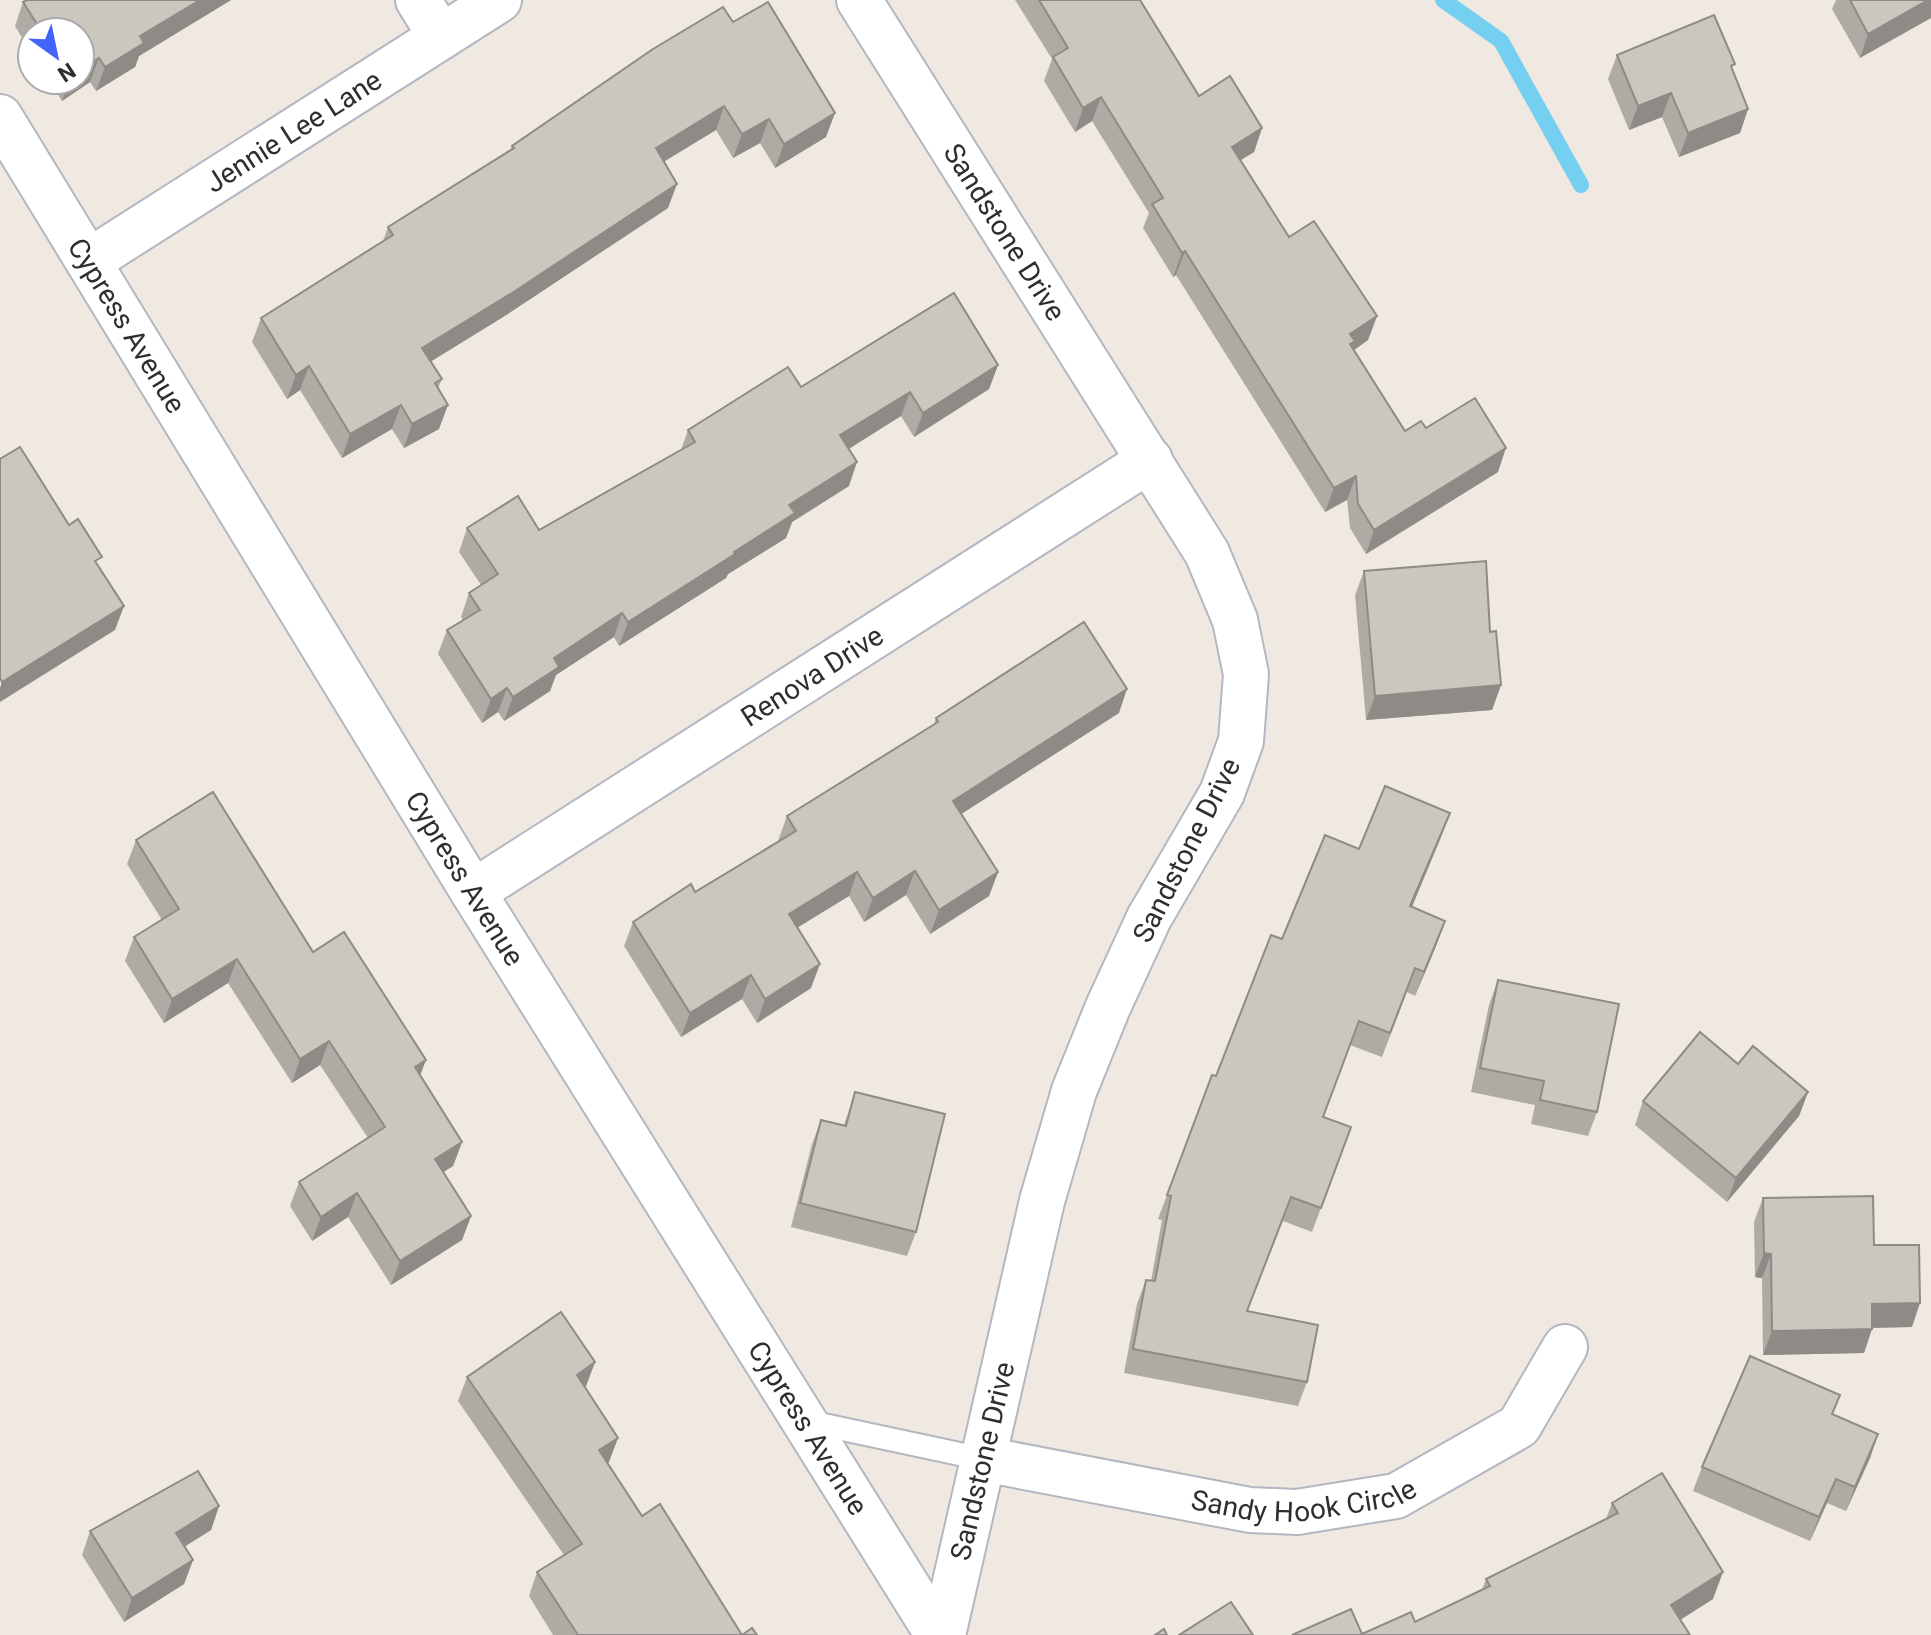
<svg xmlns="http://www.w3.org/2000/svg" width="1931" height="1635" viewBox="0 0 1931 1635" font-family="Roboto,sans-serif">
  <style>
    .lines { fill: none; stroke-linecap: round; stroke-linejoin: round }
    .stream { stroke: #75cff0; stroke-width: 16 }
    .service-casing { stroke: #b4b7c1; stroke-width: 26 }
    .minor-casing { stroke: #b4b7c1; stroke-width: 48 }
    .tertiary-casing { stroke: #b4b7c1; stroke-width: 48 }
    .service { stroke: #fff; stroke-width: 22 }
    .minor { stroke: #fff; stroke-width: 44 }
    .tertiary { stroke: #fff; stroke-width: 44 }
    .wall { fill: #afaba4 }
    .shaded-wall { fill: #8e8b86 }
    .building { fill: #cbc7bf; stroke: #8e8b86; stroke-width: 2 }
    .labels { text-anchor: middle; stroke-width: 6; stroke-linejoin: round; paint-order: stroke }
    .street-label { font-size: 28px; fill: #2e2e2e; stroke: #fff }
  </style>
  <rect width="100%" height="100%" fill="#efe9e1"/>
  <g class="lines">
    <path class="stream" d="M1443,0L1501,41L1581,185"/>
    <defs>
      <path id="service" d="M805,1421L983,1459"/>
      <g id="minor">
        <path d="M418,0L441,37"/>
        <path id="s1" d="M859,0L1207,553L1235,620L1246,674L1241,741L1222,793L1149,918L1108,1007L1074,1091L1042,1201L943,1635"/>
        <path id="s2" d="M0,117L473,892L938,1635"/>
        <path id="s3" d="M473,892L1150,460"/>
        <path id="s4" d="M983,1459L1250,1510L1297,1512L1396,1496L1519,1426L1565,1347"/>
      </g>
      <g id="tertiary">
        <path id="s5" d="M89,261L499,0"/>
      </g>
    </defs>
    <use href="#service" class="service-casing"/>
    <use href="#minor" class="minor-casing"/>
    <use href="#tertiary" class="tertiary-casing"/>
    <use href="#service" class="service"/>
    <use href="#minor" class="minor"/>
    <use href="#tertiary" class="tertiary"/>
  </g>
  <g class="wall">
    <path d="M27,0H231L139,56L135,67L96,91L90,82L62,101L49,80H80V32H32V54L15,26L23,2Z"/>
    <path d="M1015,0H1140L1199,96L1262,128L1254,152L1240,160L1289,237L1377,316L1368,340L1354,350L1405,431L1426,428L1498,472L1366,554L1350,528L1347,500L1325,512L1176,275L1173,277L1143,228L1149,213L1092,121L1075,132L1044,81L1052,59Z"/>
    <path d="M1836,0H1931L1860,58L1832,9Z"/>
    <path d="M733,22L826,137L775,168L760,143L733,158L716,130L664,161L668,208L503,317L431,361L442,379L438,388L439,429L404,448L392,429L342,458L300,390L287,399L252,342L261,318L383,241L388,227L510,151L512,146Z"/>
    <path d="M1617,55L1733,70L1748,109L1740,133L1679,157L1662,117L1629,130L1608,79Z"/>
    <path d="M998,365L989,389L914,437L901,416L849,449V486L792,522L786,538L728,574L726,578L619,646L614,637L556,675L550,691L504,721L498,712L482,723L438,654L447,630L463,620L461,617L469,593L481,585L459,552L467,528L539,530L681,450L688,430L801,387Z"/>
    <path d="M1364,571L1501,685L1492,710L1366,720L1355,595Z"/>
    <path d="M1119,713L961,814L998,872L989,896L930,934L906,895L864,922L849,896L797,928L811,988L757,1023L742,999L681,1037L624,946L633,922L695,892L778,841L787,816L934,724L936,718Z"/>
    <path d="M1441,837L1412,907L1445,921L1436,946L1415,996L1407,992L1382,1057L1350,1045L1323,1117L1351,1127L1312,1232L1283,1221L1247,1311L1307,1382L1298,1406L1124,1373L1137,1304L1146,1280L1151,1281L1162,1220L1158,1219L1212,1075L1216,1076L1282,939L1359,849Z"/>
    <path d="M136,840L313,952L420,1075L462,1142L453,1166L443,1172L471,1216L462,1240L391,1285L348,1217L312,1241L290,1206L299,1182L368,1138L320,1065L292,1083L228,983L164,1023L125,961L134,937L162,920L127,864Z"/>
    <path d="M1498,980L1597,1112L1588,1136L1531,1124L1535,1105L1471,1092L1489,1005Z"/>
    <path d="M1738,1064L1808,1092L1799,1116L1727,1202L1635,1125L1643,1101Z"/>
    <path d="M855,1092L916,1232L907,1256L791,1227L812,1144L821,1120L844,1125Z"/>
    <path d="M1763,1198L1874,1245L1912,1327L1872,1328L1864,1353L1763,1355L1762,1278L1755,1277L1754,1222Z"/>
    <path d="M595,1362L586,1386L585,1387L609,1462L607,1463L642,1516L742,1635H757H553L529,1596L537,1572L564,1555L458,1401L467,1377Z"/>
    <path d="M1833,1414L1878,1434L1870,1458L1846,1511L1827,1503L1810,1541L1693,1491L1702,1467Z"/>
    <path d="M1612,1503L1713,1599L1680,1620L1362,1634L1415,1622L1482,1590L1486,1579L1606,1519Z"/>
    <path d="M219,1506L211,1530L185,1546L193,1560L184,1584L124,1622L82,1555L90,1531Z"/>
  </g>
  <g class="shaded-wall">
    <path d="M200,0H231L139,56L135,67L96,91L105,67L140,36Z"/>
    <path d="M1928,0H1931V18L1860,58L1868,34Z"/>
    <path d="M99,58L90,82L62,101L70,80H80V71Z"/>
    <path d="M1671,93L1662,117L1629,130L1638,106Z"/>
    <path d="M1101,97L1092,121L1075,132L1083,108Z"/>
    <path d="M724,106L716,130L647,172L656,148Z"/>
    <path d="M1748,109L1740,133L1679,157L1688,133Z"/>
    <path d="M835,113L826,137L775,168L784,144Z"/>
    <path d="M769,119L760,143L733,158L742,134Z"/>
    <path d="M1262,128L1254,152L1223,171L1232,147Z"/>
    <path d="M677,184L668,208L503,317L414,372L422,348Z"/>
    <path d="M1185,251L1176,275L1173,277L1182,253Z"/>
    <path d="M1377,316L1368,340L1351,352L1350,334Z"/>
    <path d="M998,365L989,389L914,437L923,413Z"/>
    <path d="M309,366L300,390L287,399L296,375Z"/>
    <path d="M910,392L901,416L832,459L840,435Z"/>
    <path d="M401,405L392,429L342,458L350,434Z"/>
    <path d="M448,405L439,429L404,448L412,424Z"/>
    <path d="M1506,448L1498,472L1366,554L1374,530Z"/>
    <path d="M857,462L849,486L792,522L786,538L728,574L726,578L619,646L628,622L734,552L789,505Z"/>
    <path d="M1356,476L1347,500L1325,512L1334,488Z"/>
    <path d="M124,606L115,630L0,702V688L2,682Z"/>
    <path d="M622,613L614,637L556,675L550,691L504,721L513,697L554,658Z"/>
    <path d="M1501,685L1492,710L1366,720L1375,696Z"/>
    <path d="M507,688L498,712L482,723L491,699Z"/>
    <path d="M1127,689L1119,713L944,825L953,801Z"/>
    <path d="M1450,813L1441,837L1402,930L1410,906Z"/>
    <path d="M915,871L906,895L864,922L873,898Z"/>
    <path d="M857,872L849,896L780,938L789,914Z"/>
    <path d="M998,872L989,896L930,934L939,910Z"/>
    <path d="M1445,921L1436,946L1415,996L1424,972Z"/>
    <path d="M237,959L228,983L164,1023L172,999Z"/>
    <path d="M820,964L811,988L757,1023L765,999Z"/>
    <path d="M751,975L742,999L681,1037L690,1013Z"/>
    <path d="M329,1041L320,1065L292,1083L300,1059Z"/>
    <path d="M426,1060L417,1084L415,1067Z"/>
    <path d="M1808,1092L1799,1116L1727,1202L1736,1178Z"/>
    <path d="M462,1142L453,1166L426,1183L435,1159Z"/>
    <path d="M357,1193L348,1217L312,1241L321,1217Z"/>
    <path d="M471,1216L462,1240L391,1285L400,1261Z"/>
    <path d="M1764,1253L1771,1254L1762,1278L1755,1277Z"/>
    <path d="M1920,1303L1912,1327L1863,1328L1872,1304Z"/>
    <path d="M1872,1329L1864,1353L1763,1355L1772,1331Z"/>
    <path d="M595,1362L586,1386L568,1399L577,1375Z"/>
    <path d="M1878,1434L1870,1458L1846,1511L1855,1487Z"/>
    <path d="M618,1438L609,1462L590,1474L599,1450Z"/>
    <path d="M1836,1479L1827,1503L1810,1541L1819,1517Z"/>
    <path d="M219,1506L211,1530L168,1557L176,1533Z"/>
    <path d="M193,1560L184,1584L124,1622L132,1598Z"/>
    <path d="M1723,1572L1713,1599L1661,1632L1671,1605Z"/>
  </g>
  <g class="building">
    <path d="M27,0H200L140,36L144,43L105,67L99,58L80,71V32H42L23,2Z"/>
    <path d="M1039,0H1140L1199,96L1230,76L1262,128L1232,147L1289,237L1314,221L1377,316L1350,334L1355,341L1350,344L1405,431L1421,421L1426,428L1475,398L1506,448L1374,530L1358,504L1356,476L1334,488L1185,251L1182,253L1152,204L1163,198L1101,97L1083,108L1053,57L1068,48Z"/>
    <path d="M1850,0H1928L1868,34Z"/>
    <path d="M768,2L835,113L784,144L769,119L742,134L724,106L656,148L677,184L512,293L422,348L442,379L435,383L448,405L412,424L401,405L350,434L309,366L296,375L261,318L393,235L388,227L514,148L512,146L653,49L723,7L733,22Z"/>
    <path d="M1714,15L1735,64L1731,66L1748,109L1688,133L1671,93L1638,106L1617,55Z"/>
    <path d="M954,293L998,365L923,413L910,392L840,435L857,462L789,505L795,513L734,552L735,554L628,622L622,613L554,658L559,667L513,697L507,688L491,699L447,630L480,610L469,593L498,574L467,528L518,496L539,530L695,442L688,430L788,367L801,387Z"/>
    <path d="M20,447L69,525L78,519L102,557L95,561L124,606L2,682L0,678V459Z"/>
    <path d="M1486,561L1490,632L1496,631L1501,685L1375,696L1364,571Z"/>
    <path d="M1084,622L1127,689L953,801L998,872L939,910L915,871L873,898L857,872L789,914L820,964L765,999L751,975L690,1013L633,922L691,884L695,892L796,831L787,816L938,722L936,718Z"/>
    <path d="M1385,786L1450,813L1410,906L1445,921L1424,972L1415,968L1390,1033L1359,1021L1323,1117L1351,1127L1321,1208L1291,1197L1247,1311L1318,1325L1307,1382L1133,1349L1146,1280L1155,1281L1171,1196L1167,1195L1212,1075L1216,1076L1271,935L1282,939L1325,835L1359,849Z"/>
    <path d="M213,792L313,952L344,932L426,1060L415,1067L462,1142L435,1159L471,1216L400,1261L357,1193L321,1217L299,1182L385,1127L329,1041L300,1059L237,959L172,999L134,937L179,909L136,840Z"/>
    <path d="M1498,980L1619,1004L1597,1112L1540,1100L1544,1081L1480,1068Z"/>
    <path d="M1700,1032L1738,1064L1753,1046L1808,1092L1736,1178L1643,1101Z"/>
    <path d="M855,1092L945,1114L916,1232L800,1203L821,1120L846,1126Z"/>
    <path d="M1873,1196L1874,1245H1919L1920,1303L1872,1304V1329L1772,1331L1771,1254L1764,1253L1763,1198Z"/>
    <path d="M561,1312L595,1362L577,1375L618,1438L599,1450L642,1516L660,1504L742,1635L752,1628L757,1635H578L537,1572L582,1544L467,1377Z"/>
    <path d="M1750,1356L1840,1395L1832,1414L1878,1434L1855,1487L1836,1479L1819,1517L1702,1467Z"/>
    <path d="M198,1471L219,1506L176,1533L193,1560L132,1598L90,1531Z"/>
    <path d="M1662,1473L1723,1572L1671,1605L1690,1635H1292L1351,1609L1362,1634L1411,1612L1415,1622L1490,1586L1486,1579L1618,1513L1612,1503Z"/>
    <path d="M1231,1602L1253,1635H1179Z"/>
    <path d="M1164,1629L1167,1635H1155Z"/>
  </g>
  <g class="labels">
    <g class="street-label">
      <text dy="10" stroke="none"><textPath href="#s5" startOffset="242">Jennie Lee Lane</textPath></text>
      <text dy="10" stroke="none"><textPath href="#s1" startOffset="274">Sandstone Drive</textPath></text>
      <text dy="10" stroke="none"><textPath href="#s2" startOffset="244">Cypress Avenue</textPath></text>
      <text dy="10" stroke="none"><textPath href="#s3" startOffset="402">Renova Drive</textPath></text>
      <text transform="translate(1186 850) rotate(-63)" y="10">Sandstone Drive</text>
      <text dy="10" stroke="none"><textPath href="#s2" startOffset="892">Cypress Avenue</textPath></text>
      <text dy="10" stroke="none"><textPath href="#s2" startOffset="1540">Cypress Avenue</textPath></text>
      <text transform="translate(982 1461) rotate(-77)" y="10">Sandstone Drive</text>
      <text dy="10" stroke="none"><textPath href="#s4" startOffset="326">Sandy Hook Circle</textPath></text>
    </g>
  </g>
  <g transform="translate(56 56) rotate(147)"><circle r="38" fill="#ffffff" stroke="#ababab" stroke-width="2"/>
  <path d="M0-6L14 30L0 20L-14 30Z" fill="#4264fb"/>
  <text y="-12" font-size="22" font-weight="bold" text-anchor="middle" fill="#2e2e2e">N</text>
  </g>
</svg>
